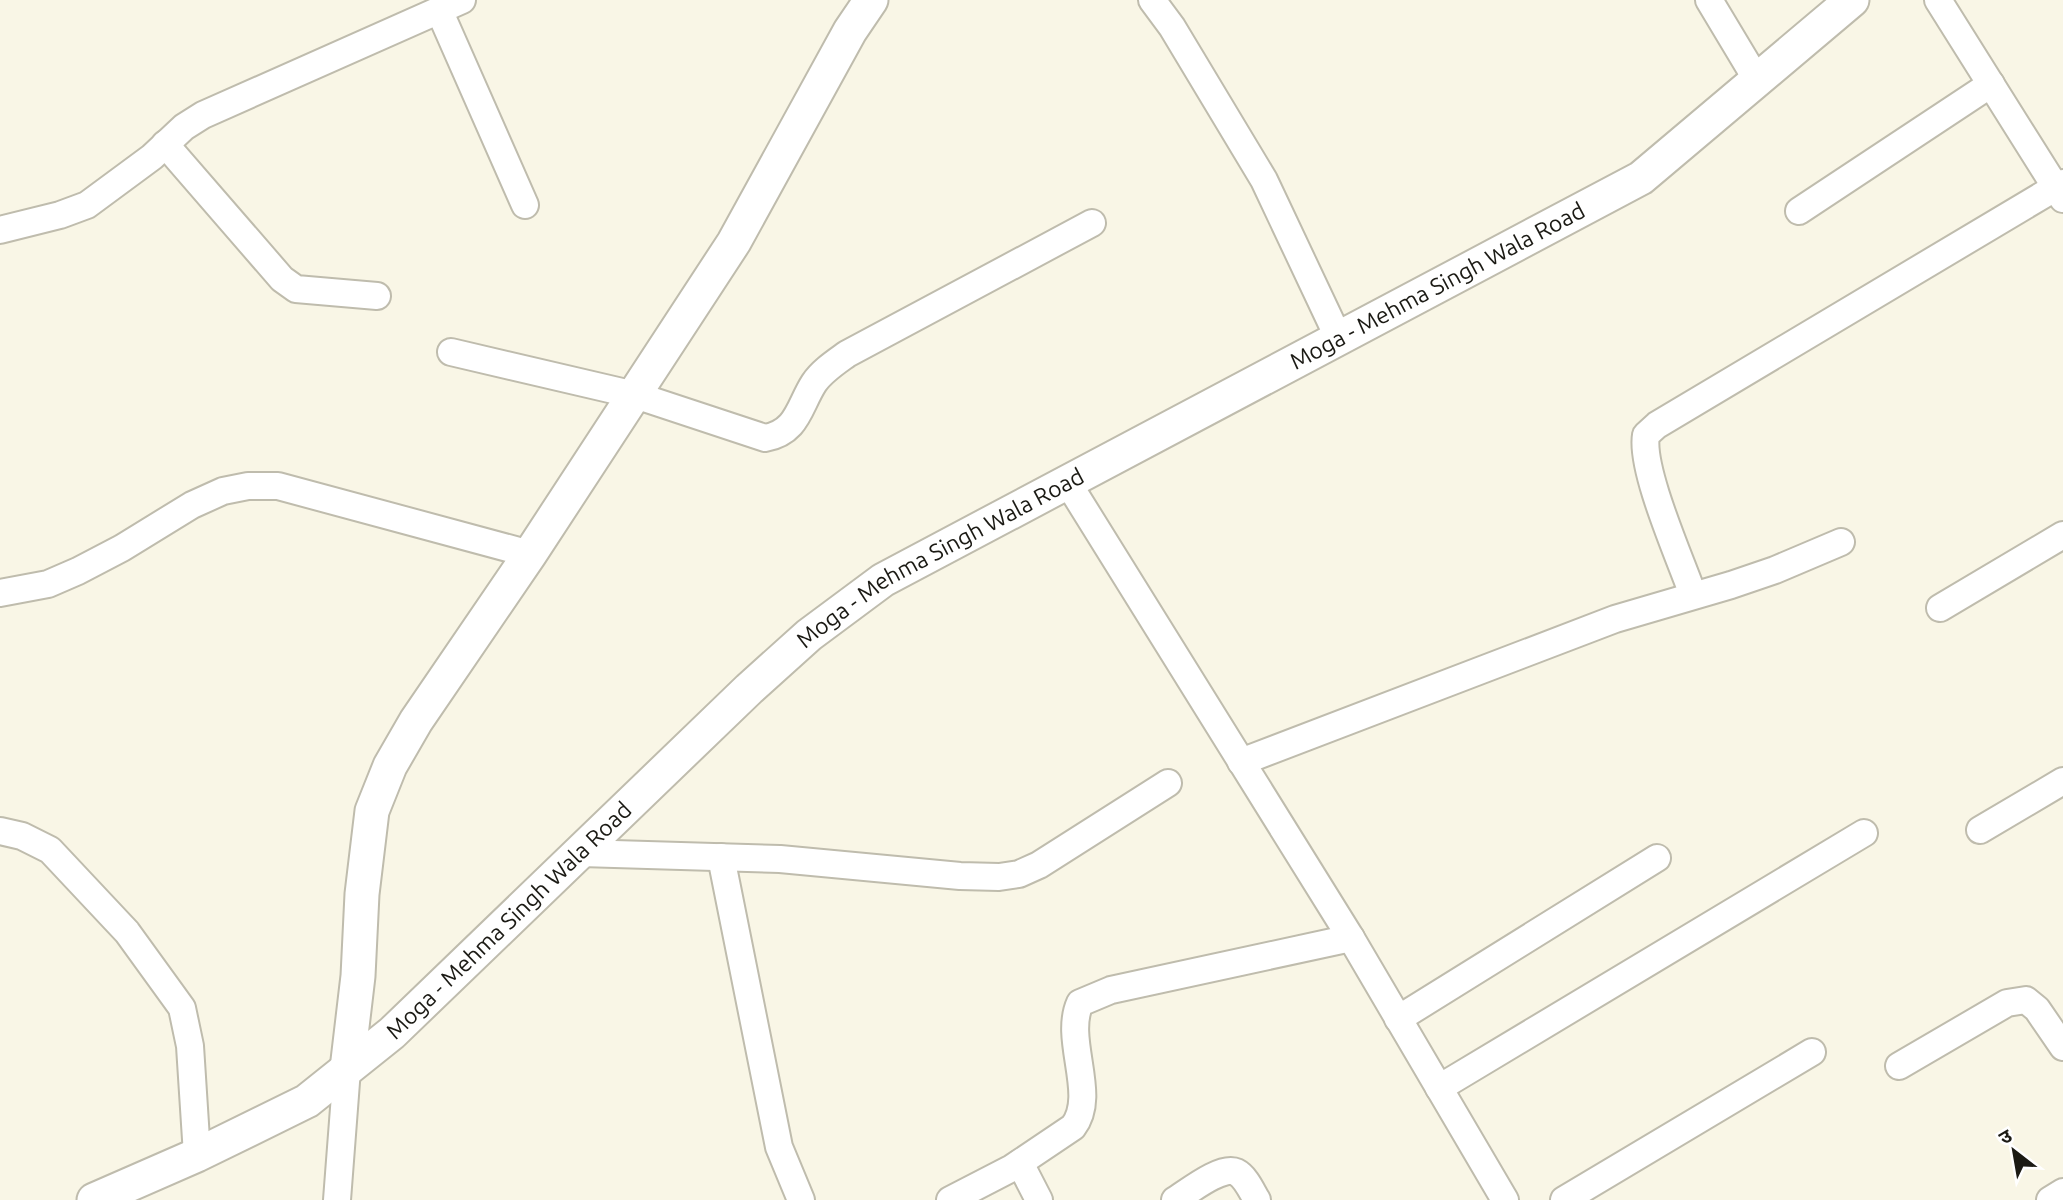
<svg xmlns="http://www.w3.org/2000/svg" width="2063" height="1200" viewBox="0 0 2063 1200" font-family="Ubuntu,'Noto Sans Devanagari',sans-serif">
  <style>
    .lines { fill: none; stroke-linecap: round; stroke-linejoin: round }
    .minor-casing { stroke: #bfbcad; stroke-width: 30 }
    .tertiary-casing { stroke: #bfbcad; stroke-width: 37 }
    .minor { stroke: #fff; stroke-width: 26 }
    .tertiary { stroke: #fff; stroke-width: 33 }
    .labels { text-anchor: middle; stroke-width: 7; stroke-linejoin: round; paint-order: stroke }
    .street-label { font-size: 23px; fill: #1b1a14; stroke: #fff }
  </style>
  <rect width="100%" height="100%" fill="#f9f6e6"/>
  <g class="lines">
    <defs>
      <g id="minor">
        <path d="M1152,0L1172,27L1264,180L1339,339"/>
        <path d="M1709,0L1757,80"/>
        <path d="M1938,0L2063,199"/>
        <path d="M439,10L525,205"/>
        <path d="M165,144L282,279L296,289L377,296"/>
        <path d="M1799,211L1991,84"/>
        <path d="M0,230L60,215L87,205L152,157L184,127L203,115L462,0"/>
        <path d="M451,352L635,395L765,438C798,432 799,406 814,383C822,371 836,362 847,354L1092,223"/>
        <path d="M1068,483L1351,938L1505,1200"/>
        <path d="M0,593L48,584L78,571L122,548L192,505L223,491L248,486H278L530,554"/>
        <path d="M1693,595C1680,558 1640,469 1646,435L1657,425L2063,183"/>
        <path d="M1940,608L2063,535"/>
        <path d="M1241,762L1615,619L1731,585L1775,570L1841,542"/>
        <path d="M1980,830L2063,781"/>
        <path d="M0,831L22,836L50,850L127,932L182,1008L190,1046L197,1155"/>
        <path d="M581,853L780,859L960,876L999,877L1019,874L1039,865L1168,783"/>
        <path d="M721,857L779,1147L801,1200"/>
        <path d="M1398,1019L1657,858"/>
        <path d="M1899,1066L2007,1003L2026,1000L2037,1009L2063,1047"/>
        <path d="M1439,1088L1864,833"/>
        <path d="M1020,1163L1039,1200"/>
        <path d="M337,1200L347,1069"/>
        <path d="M950,1200L1012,1168L1073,1127C1098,1095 1063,1040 1080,1003L1111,990L1351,938"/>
        <path d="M1175,1200C1188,1192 1222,1165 1236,1172C1246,1177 1252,1192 1257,1200"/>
        <path d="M1564,1200L1812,1052"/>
        <path d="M2050,1200L2063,1192"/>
      </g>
      <g id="tertiary">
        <path d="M347,1069L358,976L362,894L372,811L390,766L416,721L530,554L734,242L850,31L871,0"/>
        <path id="s1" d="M94,1200L197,1155L307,1101L392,1033L749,689L809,635L883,580L1641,178L1852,0"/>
      </g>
    </defs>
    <use href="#minor" class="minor-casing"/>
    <use href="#tertiary" class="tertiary-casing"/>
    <use href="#minor" class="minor"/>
    <use href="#tertiary" class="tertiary"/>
  </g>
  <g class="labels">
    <g class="street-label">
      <text dy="8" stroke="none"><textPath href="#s1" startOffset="1640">Moga - Mehma Singh Wala Road</textPath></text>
      <text dy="8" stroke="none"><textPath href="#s1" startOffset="1073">Moga - Mehma Singh Wala Road</textPath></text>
      <text dy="8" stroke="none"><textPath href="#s1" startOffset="506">Moga - Mehma Singh Wala Road</textPath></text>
    </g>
  </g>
  <g transform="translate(2014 1151) rotate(329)" stroke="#ffffff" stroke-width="5" paint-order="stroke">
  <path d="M0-5L12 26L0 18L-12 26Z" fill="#1b1a14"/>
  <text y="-10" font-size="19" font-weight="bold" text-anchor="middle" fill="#1b1a14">उ</text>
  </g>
</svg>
